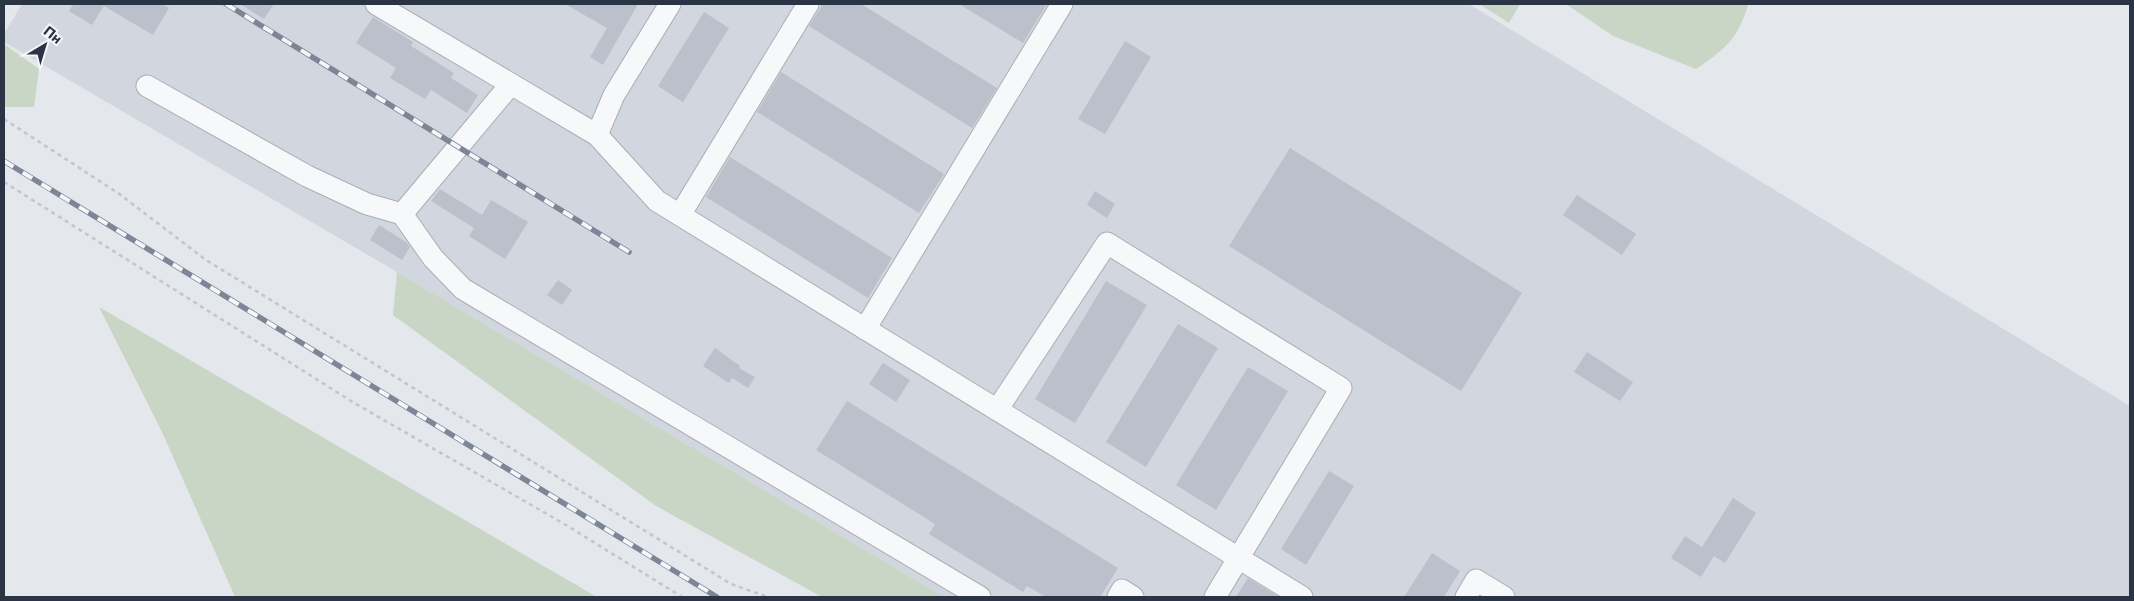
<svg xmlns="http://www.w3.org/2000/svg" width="2134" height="601" viewBox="0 0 2134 601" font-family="Commissioner,sans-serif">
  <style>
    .built { fill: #d2d6de }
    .green { fill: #c9d6c5 }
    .building { fill: #bbc0ca }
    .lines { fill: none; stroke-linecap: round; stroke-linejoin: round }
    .minor-casing { stroke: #a9aeb7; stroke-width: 23 }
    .path { stroke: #c2c5cb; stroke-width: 2.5; stroke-dasharray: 4 4; stroke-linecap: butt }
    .minor { stroke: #f7f8fa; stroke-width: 21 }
    .rail-casing { stroke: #7d8696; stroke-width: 5.5 }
    .rail { stroke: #f4f6f9; stroke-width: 4; stroke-dasharray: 11; stroke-linecap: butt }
  </style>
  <rect width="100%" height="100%" fill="#e4e7ec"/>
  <path class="built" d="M22,4H1469L2130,406V597H944L397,272L4,42V34Z"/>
  <g class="green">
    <path d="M1479,4H1520L1509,23Z"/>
    <path d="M1566,4H1746L1748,5C1738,39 1724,50 1696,69L1613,36Z"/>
    <path d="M4,44L39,69L34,107H4Z"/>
    <path d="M397,272L944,597H822L656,506L393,315Z"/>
    <path d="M99,307L597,597H235L162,432Z"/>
  </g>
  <g class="building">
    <path d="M73,4H163L169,8L153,35L104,6L92,25L69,11Z"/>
    <path d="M240,4H274L264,19Z"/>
    <path d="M565,4H638L603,65L590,57L607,28Z"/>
    <path d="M823,4H861L997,88L972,128L809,26Z"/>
    <path d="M959,4H1047L1023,43Z"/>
    <path d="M704,12L729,28L683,102L658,86Z"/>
    <path d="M373,17L413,42L411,46L454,73L451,78L478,95L467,113L431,90L425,99L390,78L396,68L356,43Z"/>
    <path d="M1125,41L1151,57L1105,134L1078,119Z"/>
    <path d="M781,72L944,174L919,213L757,112Z"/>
    <path d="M1290,148L1522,293L1461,391L1229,246Z"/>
    <path d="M730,157L892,258L868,298L706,197Z"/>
    <path d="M440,189L482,215L491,200L528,222L505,259L469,236L474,228L431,201Z"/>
    <path d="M1095,191L1115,204L1107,218L1087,205Z"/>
    <path d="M1577,195L1636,234L1622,255L1563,215Z"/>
    <path d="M379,225L406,242L410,247L402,260L370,240Z"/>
    <path d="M558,280L572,290L562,305L547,295Z"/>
    <path d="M1106,281L1147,305L1075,423L1035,399Z"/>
    <path d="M1178,324L1218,348L1146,467L1106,442Z"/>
    <path d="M715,348L740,366L739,368L755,377L748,388L732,378L729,383L703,366Z"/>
    <path d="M1587,352L1633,382L1620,401L1574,372Z"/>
    <path d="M883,363L910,380L896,402L869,384Z"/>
    <path d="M1248,367L1288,391L1216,510L1176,485Z"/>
    <path d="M847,401L1118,568L1100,597H1046L1027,586L1023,592L929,534L935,524L816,450Z"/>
    <path d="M1329,471L1354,486L1306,565L1281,549Z"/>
    <path d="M1733,498L1756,513L1725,563L1714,556L1701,577L1671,558L1685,536L1702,547Z"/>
    <path d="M1432,553L1460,571L1444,597H1404Z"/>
    <path d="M1248,578L1279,597H1236Z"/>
  </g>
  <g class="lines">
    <defs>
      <g id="minor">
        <path d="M376,4L597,135L657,201L1302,597"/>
        <path d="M147,86L307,176L367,204L402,214L433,258L463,289L980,597"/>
        <path d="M597,135L614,95L670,4"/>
        <path d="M402,214L511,84"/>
        <path d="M680,215L808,4"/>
        <path d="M865,329L1062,4"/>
        <path d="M997,410L1107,243L1341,388L1215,597"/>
        <path d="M1118,597L1122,590L1133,597"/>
        <path d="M1466,597L1476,580L1504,597"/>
      </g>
    </defs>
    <use href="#minor" class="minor-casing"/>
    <g class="path">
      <path d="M4,119L118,193L206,260L731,584L768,597"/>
      <path d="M4,182L351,401L566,525L682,597"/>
    </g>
    <use href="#minor" class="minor"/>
    <defs>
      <g id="rail">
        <path d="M226,4L629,252"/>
        <path d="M4,161L717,597"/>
      </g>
    </defs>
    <use href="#rail" class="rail-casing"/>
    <use href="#rail" class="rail"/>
  </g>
  <rect width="2134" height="601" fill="none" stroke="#2b3445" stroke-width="10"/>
  <g transform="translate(45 45) rotate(38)" stroke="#f4f6f9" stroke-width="4" paint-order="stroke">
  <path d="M0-4L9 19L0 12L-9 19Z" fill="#2b3445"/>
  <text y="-8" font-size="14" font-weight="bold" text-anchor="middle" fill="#2b3445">Пн</text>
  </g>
</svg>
